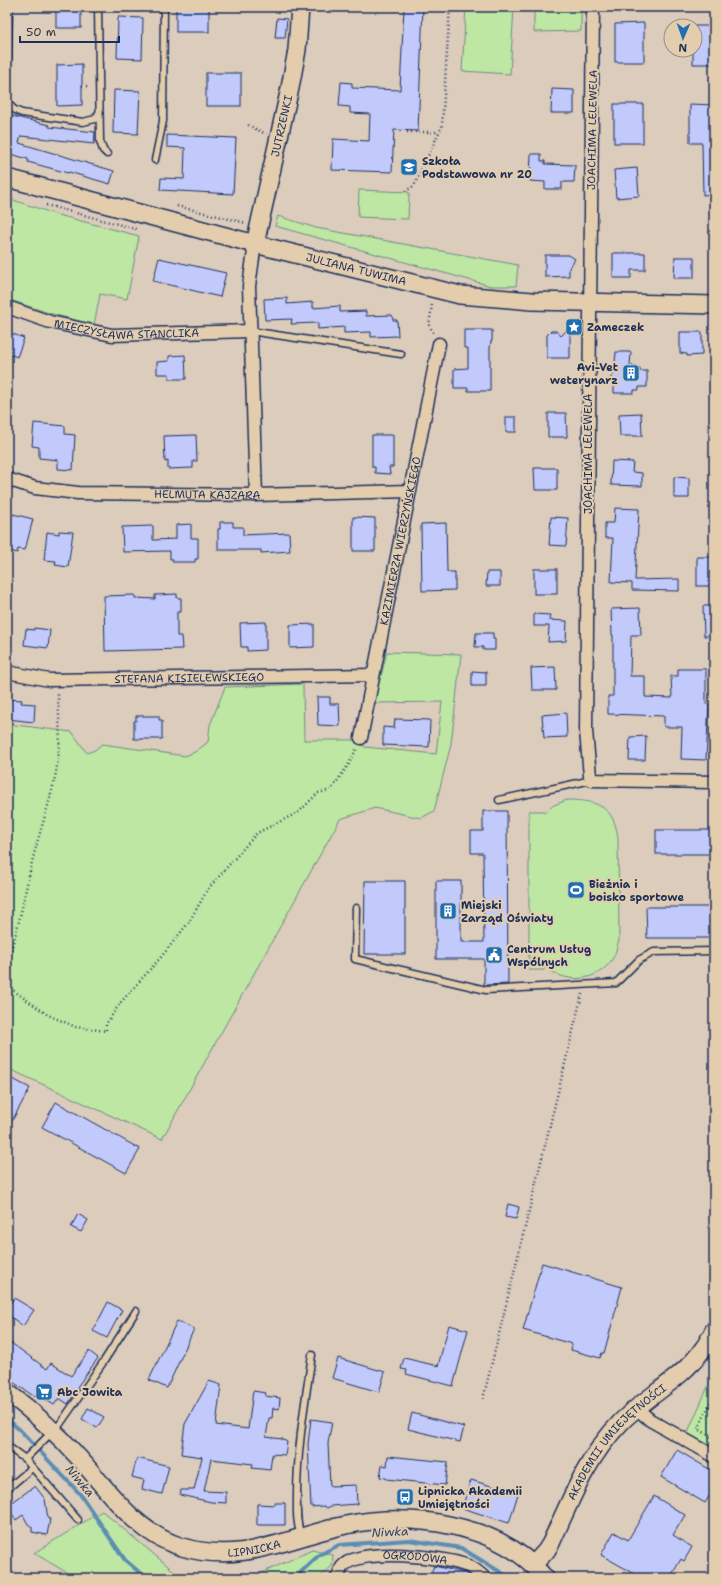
<svg xmlns="http://www.w3.org/2000/svg" width="721" height="1585" viewBox="0 0 721 1585" font-family="'Shantell Sans',sans-serif">
  <style>
    .green { fill: #bee7a3; stroke: #6c8b80 }
    .lines { fill: none; stroke-linecap: round; stroke-linejoin: round }
    .stream { stroke: #5c8eb1; stroke-width: 4 }
    .building { fill: #c2cafc; stroke: #1b2f5e }
    .lane-casing { stroke: #1b2f5e; stroke-width: 9 }
    .street-casing { stroke: #1b2f5e; stroke-width: 15 }
    .secondary-casing { stroke: #1b2f5e; stroke-width: 20 }
    .path { stroke: #1b2f5e; stroke-width: 2.5; stroke-dasharray: 1 3; stroke-linecap: butt }
    .lane { stroke: #e3cdac; stroke-width: 6 }
    .street { stroke: #e3cdac; stroke-width: 12 }
    .secondary { stroke: #e3cdac; stroke-width: 17 }
    .labels { text-anchor: middle; stroke-width: 4; stroke-linejoin: round; paint-order: stroke }
    .street-label { font-size: 11px; fill: #1b2f5e; stroke: #e3cdac }
    .poi-label { font-size: 11px; font-weight: bold; fill: #1b2f5e; stroke: #e3cdac; text-anchor: start }
    .water-label { font-size: 12px; font-style: italic; fill: #263f6c; stroke: #e3cdac }
  </style>
  <rect width="100%" height="100%" fill="#dcccbc"/>
  <filter id="ink" filterUnits="userSpaceOnUse"><feTurbulence type="fractalNoise" baseFrequency=".025" numOctaves="2"/><feDisplacementMap in="SourceGraphic" scale="8" xChannelSelector="R" yChannelSelector="G"/><feConvolveMatrix kernelMatrix="1 2 1 2 8 2 1 2 1" color-interpolation-filters="sRGB"/></filter>
  <g filter="url(#ink)">
    <g class="green">
      <path d="M466,7H514L510,74L462,71Z"/>
      <path d="M534,7H581V31L534,32Z"/>
      <path d="M359,190L409,192L408,219L358,217Z"/>
      <path d="M7,198L58,215L139,236L127,299L100,294L94,325L49,313L7,299Z"/>
      <path d="M278,216L316,228L518,265L516,286H491L275,226Z"/>
      <path d="M387,652L461,654L451,744L434,811L421,818L375,808L340,819L162,1139L7,1068V724L72,732L87,753L95,750L102,744L185,756L195,752L208,742L210,725L225,687L303,684L304,740H354L365,747L436,754L442,702L374,703Z"/>
      <path d="M567,800C597,800 615,807 618,839L619,940C617,946 616,952 613,958C598,983 564,985 544,965V970H529V811H544V813L554,805Z"/>
      <path d="M714,1373V1449L687,1434Z"/>
      <path d="M102,1511L181,1577L186,1578H76L34,1553Z"/>
      <path d="M312,1550L333,1555L332,1566L318,1578H251Z"/>
    </g>
    <g class="lines">
      <g class="stream">
        <path d="M7,1419L20,1430L80,1494L125,1560L146,1578"/>
        <path d="M297,1578L302,1571L319,1555L339,1545L409,1540L461,1548L510,1578"/>
      </g>
    </g>
    <g class="building">
      <rect x="56" y="7" width="25" height="21"/>
      <rect x="176" y="7" width="33" height="25"/>
      <path d="M404,7H423L418,131L394,130L392,172L332,170L333,139L369,141L370,114L350,113V107L339,106L341,82L352,83V88L400,90Z"/>
      <path d="M118,17L143,18L142,59L117,58Z"/>
      <path d="M277,18L287,19L285,38H275Z"/>
      <path d="M644,23V62H615V24Z"/>
      <path d="M695,26H714V64H693V50H695Z"/>
      <path d="M82,64V105L57,106V65Z"/>
      <rect x="206" y="73" width="35" height="33"/>
      <path d="M552,89L574,90V113H551Z"/>
      <path d="M114,90L140,91L138,134L113,133Z"/>
      <rect x="614" y="104" width="29" height="39"/>
      <path d="M690,104L714,105V194L703,195L702,143H690Z"/>
      <path d="M8,115L49,125V127L95,132L94,144L21,136L19,143L114,171L110,184L69,172L68,173L28,162V159L7,153V145L12,129L7,128Z"/>
      <path d="M167,135L236,138L233,194L160,190L161,178L184,179L185,148L167,147Z"/>
      <path d="M531,154H541V161H545V164L575,165L574,182H562V189H545V182L530,181Z"/>
      <path d="M637,168L639,196L616,198L614,170Z"/>
      <path d="M613,253H645V270H631V278H613Z"/>
      <path d="M545,255H569L575,259L569,268V276L545,277Z"/>
      <path d="M675,257H694V278H674Z"/>
      <path d="M159,258L226,273L220,297L153,281Z"/>
      <path d="M287,298V304L313,302V308L340,306V312L366,311V316L392,315L393,320H397L398,336L371,337V332L344,333V327L318,329V323L291,324L292,319L265,320L264,299Z"/>
      <path d="M570,327V358H547V335L551,331H556L561,336Z"/>
      <path d="M464,330H492V341H491L490,348V391H468V388H454V369L468,368V348H464Z"/>
      <path d="M7,332L24,338L17,357L7,353Z"/>
      <path d="M680,332H702V355L687,356V354L680,353Z"/>
      <path d="M616,352H631L630,365L635,366V368H640V371H647V387H639V390H634V393H614V384L610,379L614,374Z"/>
      <path d="M185,355L186,379H169V374H157V362L169,361V356Z"/>
      <path d="M548,413H566L567,437H548Z"/>
      <path d="M641,413L642,436H620L619,414Z"/>
      <rect x="506" y="417" width="10" height="15"/>
      <path d="M34,423L65,426V434L75,435L73,470L58,469V460L39,458V447L32,446Z"/>
      <path d="M196,435L197,461H193V468L168,469V461L165,462L164,436Z"/>
      <path d="M372,435H393V467H389L390,474L375,473V467H372Z"/>
      <path d="M612,461L633,462L632,472L642,473V486L611,485Z"/>
      <path d="M534,468H557V490H535Z"/>
      <path d="M674,477L689,478V498H674Z"/>
      <path d="M615,508L639,509L635,580L679,579V591L632,590V583L611,582L613,538H605V523H614Z"/>
      <path d="M13,514L33,519L25,550L18,549L17,553L7,550V536Z"/>
      <path d="M353,517L375,518V551H353Z"/>
      <path d="M551,517L568,518L566,546L549,545Z"/>
      <path d="M220,522H233V527H243V535L289,533L290,551L261,553V550H218V529H220Z"/>
      <path d="M446,523L447,572H455V590L422,591L421,524Z"/>
      <path d="M191,524V538H198V559H195V562H173V559H170V551L123,552L122,527L153,526V540L176,539V525Z"/>
      <path d="M59,531L73,532L68,567L55,565L56,561L44,560L47,532L59,534Z"/>
      <rect x="697" y="557" width="17" height="29"/>
      <rect x="534" y="569" width="23" height="25"/>
      <path d="M487,572H500V586H486Z"/>
      <path d="M177,594V598H181V612H177V636H181L182,649L105,651L104,596L135,595V598L155,599V595Z"/>
      <path d="M703,606H714V636H704Z"/>
      <path d="M640,608L641,635H631L630,676H645V697L672,698L671,676H678V669H706V704H709L706,760L681,759L682,727H664V716L608,714V696H613V635H612L611,609Z"/>
      <path d="M534,614L550,615L549,620L567,621L566,641L548,642L549,626H534Z"/>
      <path d="M266,622V650L247,651V647H241L240,623Z"/>
      <path d="M314,624V647L290,648V625Z"/>
      <path d="M34,628L50,630L48,648L24,645L26,629L34,630Z"/>
      <path d="M476,633H493V639H495V650H483V647H475Z"/>
      <path d="M555,667L556,690H532L531,668Z"/>
      <path d="M472,671L486,672V686H472Z"/>
      <path d="M317,697H330V704H339L340,726L318,725Z"/>
      <path d="M8,699L22,700L21,703L35,704L34,722L7,719Z"/>
      <path d="M566,713L567,737L544,738L542,715Z"/>
      <path d="M136,716H159V720H162V739H134V721H136Z"/>
      <path d="M395,719L430,720L429,747L383,745V727L394,728Z"/>
      <path d="M646,736L645,760H629L630,737Z"/>
      <path d="M483,811H507L508,984L484,985V959H436V881H461V942H484L483,853H471V831H483Z"/>
      <rect x="656" y="830" width="58" height="24"/>
      <path d="M365,881H405V954H364Z"/>
      <path d="M646,907H714V938H647Z"/>
      <path d="M7,1076L30,1088L7,1130Z"/>
      <path d="M56,1102L140,1149L126,1173L42,1127Z"/>
      <path d="M508,1204L519,1207L516,1219L505,1217Z"/>
      <path d="M78,1214L88,1220L81,1232L71,1227Z"/>
      <path d="M542,1263L622,1287L604,1353H602L600,1358L571,1350L572,1344L523,1330Z"/>
      <path d="M14,1298L34,1310L23,1326L7,1314V1308Z"/>
      <path d="M108,1302L122,1310L107,1338L93,1331Z"/>
      <path d="M177,1321L194,1329L167,1388L149,1380Z"/>
      <path d="M449,1325L468,1330L453,1386L406,1374L407,1370L401,1369L404,1358L438,1366Z"/>
      <path d="M7,1340L47,1369L51,1363L71,1376L89,1351L98,1358L77,1387L78,1388L68,1404L59,1398L54,1405L37,1394L35,1397L7,1378Z"/>
      <path d="M338,1358L385,1372L379,1392L332,1378Z"/>
      <path d="M209,1381L221,1385L216,1425L248,1429L253,1391L266,1393L265,1396L280,1398L279,1409L273,1408L272,1418H269L266,1437L282,1439L287,1442L285,1455L272,1454L270,1470L252,1468L253,1464L211,1459L204,1491L226,1492V1503L211,1502L180,1495L181,1490H194L202,1457L181,1454L185,1424Z"/>
      <path d="M88,1408L104,1417L97,1428L82,1419Z"/>
      <path d="M412,1413L464,1427L460,1442L408,1429Z"/>
      <path d="M311,1419L332,1422L328,1443L330,1486L356,1485L357,1504L331,1506L327,1508L324,1506L311,1507L308,1444Z"/>
      <path d="M677,1450L714,1472V1488L705,1503L661,1477Z"/>
      <path d="M388,1456L448,1462L445,1485L386,1479V1478L380,1477L382,1465L387,1466Z"/>
      <path d="M137,1458L169,1466L162,1494L142,1489L144,1480L132,1477Z"/>
      <path d="M471,1480L518,1494L509,1523L462,1508Z"/>
      <path d="M35,1486L45,1499L48,1519H50L47,1535L32,1532V1527L28,1524L23,1515L16,1520L7,1506Z"/>
      <path d="M654,1496L685,1515L673,1535L692,1547L684,1561L681,1559L670,1578H642L601,1555L614,1532L628,1540Z"/>
      <path d="M275,1503H285V1525H257V1504L275,1505Z"/>
      <path d="M434,1566L465,1573L473,1578H429Z"/>
    </g>
    <g class="lines">
      <defs>
        <g id="lane">
          <path d="M9,7L7,99C10,108 14,110 22,113L83,122L95,119L99,113"/>
          <path d="M98,7L100,141L103,150L107,154"/>
          <path d="M155,160L163,121L164,7"/>
          <path d="M250,331L401,354"/>
          <path d="M499,800L592,780"/>
          <path d="M356,908L355,959L486,990L616,983L639,960L654,952L714,951"/>
          <path d="M7,1446L25,1459"/>
          <path d="M7,1489L32,1468"/>
          <path d="M78,1520L25,1459L60,1424L104,1361L136,1311"/>
          <path d="M301,1535C296,1523 297,1509 297,1496C297,1449 305,1402 312,1355"/>
        </g>
        <g id="street">
          <path d="M593,7L586,731L590,776L592,780L714,782"/>
          <path d="M255,244L249,286L256,495"/>
          <path id="s1" d="M7,307L50,322L112,335L250,331"/>
          <path id="s2" d="M7,479L35,488L78,493L256,495L410,491"/>
          <path id="s3" d="M7,672L49,680L373,675"/>
          <path id="s4" d="M361,738L439,344"/>
          <path d="M636,1408L650,1420L714,1456"/>
          <path id="s5" d="M337,1578C339,1575 340,1570 342,1567C359,1546 445,1557 468,1566C474,1568 480,1574 485,1578"/>
        </g>
        <g id="secondary">
          <path id="s6" d="M7,178L255,244L460,295L532,301L714,305"/>
          <path id="s7" d="M255,244L290,88L297,50L300,7"/>
          <path id="s8" d="M7,1392C34,1412 58,1434 80,1459C111,1494 136,1533 182,1547C243,1565 289,1537 346,1525C411,1512 501,1523 545,1578"/>
          <path id="s9" d="M533,1565L546,1551L551,1543C571,1499 587,1457 621,1422C647,1396 682,1379 703,1349C708,1343 711,1336 714,1330"/>
        </g>
      </defs>
      <use href="#lane" class="lane-casing"/>
      <use href="#street" class="street-casing"/>
      <use href="#secondary" class="secondary-casing"/>
      <g class="path">
        <path d="M82,86H90"/>
        <path d="M248,125L266,134"/>
        <path d="M407,132H439"/>
        <path d="M405,191L414,186L442,126L450,7"/>
        <path d="M46,205L136,229"/>
        <path d="M177,206L246,223"/>
        <path d="M432,305L429,325L434,334"/>
        <path d="M7,961C20,926 25,890 34,854C43,820 56,786 59,750C61,731 58,711 58,692"/>
        <path d="M7,986L48,1015L76,1027L106,1031V1024L121,1002L162,956L189,922L208,889L257,833L299,812L318,793L331,790L349,764L357,748"/>
        <path d="M714,1395L698,1429L714,1438"/>
        <path d="M483,1399L582,994"/>
      </g>
      <use href="#lane" class="lane"/>
      <use href="#street" class="street"/>
      <use href="#secondary" class="secondary"/>
    </g>
  </g>
  <defs>
    <symbol id="school-square" viewBox="-11 -11 22 22"><rect x="-9" y="-9" width="18" height="18" rx="4" fill="#1f6fb2" stroke="#e3cdac"/><path d="M0-5L7-2L0 1L-7-2ZM-4 1L0 2.5L4 1V4Q0 6-4 4Z" fill="#fff"/></symbol>
    <symbol id="sight-square" viewBox="-11 -11 22 22"><rect x="-9" y="-9" width="18" height="18" rx="4" fill="#1f6fb2" stroke="#e3cdac"/><path d="M0-6L1.8-2.2L6-1.7L2.9 1.2L3.7 5.4L0 3.3L-3.7 5.4L-2.9 1.2L-6-1.7L-1.8-2.2Z" fill="#fff"/></symbol>
    <symbol id="building-square" viewBox="-11 -11 22 22"><rect x="-9" y="-9" width="18" height="18" rx="4" fill="#1f6fb2" stroke="#e3cdac"/><path d="M-4-6H4V6H1V3H-1V6H-4ZM-2.5-4.3h1.7v1.8h-1.7ZM.8-4.3h1.7v1.8H.8ZM-2.5-1h1.7V.8h-1.7ZM.8-1h1.7V.8H.8Z" fill="#fff"/></symbol>
    <symbol id="stadium-square" viewBox="-11 -11 22 22"><rect x="-9" y="-9" width="18" height="18" rx="4" fill="#1f6fb2" stroke="#e3cdac"/><path d="M0-5a6.5 5 0 1 0 0 10a6.5 5 0 1 0 0-10ZM-3.5-1.8h7v3.6h-7Z" fill="#fff"/></symbol>
    <symbol id="civic-square" viewBox="-11 -11 22 22"><rect x="-9" y="-9" width="18" height="18" rx="4" fill="#1f6fb2" stroke="#e3cdac"/><path d="M-.6-6.5H3V-4.5H.6V-3L4-1V1h2V6H-6V1h2V-1L-.6-3ZM-1.2 2.5V6h2.4V2.5Z" fill="#fff"/></symbol>
    <symbol id="supermarket-square" viewBox="-11 -11 22 22"><rect x="-9" y="-9" width="18" height="18" rx="4" fill="#1f6fb2" stroke="#e3cdac"/><path d="M-6-5.5h2.5l.6 2H6L4.5 2H-2.5L-4.4-4H-6ZM-1.5 3.2a1.3 1.3 0 1 0 .1 0ZM3 3.2a1.3 1.3 0 1 0 .1 0Z" fill="#fff"/></symbol>
    <symbol id="bus-square" viewBox="-11 -11 22 22"><rect x="-9" y="-9" width="18" height="18" rx="4" fill="#1f6fb2" stroke="#e3cdac"/><path d="M-5-6H5V4H4V6H2V4H-2V6H-4V4H-5ZM-3.5-4V0h7V-4ZM-3.5 1.2v1.5H-2V1.2ZM2 1.2v1.5H3.5V1.2Z" fill="#fff"/></symbol>
  </defs>
  <g fill-rule="evenodd">
    <use href="#school-square" x="399" y="157" width="20" height="20"/>
    <use href="#sight-square" x="564" y="317" width="20" height="20"/>
    <use href="#building-square" x="621" y="363" width="20" height="20"/>
    <use href="#stadium-square" x="566" y="880" width="20" height="20"/>
    <use href="#building-square" x="438" y="901" width="20" height="20"/>
    <use href="#civic-square" x="484" y="945" width="20" height="20"/>
    <use href="#supermarket-square" x="34" y="1382" width="20" height="20"/>
    <use href="#bus-square" x="395" y="1487" width="20" height="20"/>
  </g>
  <g class="labels">
    <g class="street-label">
      <text dy="4" stroke="none"><textPath href="#s7" startOffset="121">JUTRZENKI</textPath></text>
      <text transform="translate(592 130) rotate(-89)" y="4">JOACHIMA LELEWELA</text>
      <text dy="4" stroke="none"><textPath href="#s6" startOffset="361">JULIANA TUWIMA</textPath></text>
      <text dy="4" stroke="none"><textPath href="#s1" startOffset="123">MIECZYSŁAWA STANCLIKA</textPath></text>
      <text transform="translate(588 454) rotate(-90)" y="4">JOACHIMA LELEWELA</text>
      <text dy="4" stroke="none"><textPath href="#s2" startOffset="202">HELMUTA KAJZARA</textPath></text>
      <text dy="4" stroke="none"><textPath href="#s4" startOffset="201">KAZIMIERZA WIERZYŃSKIEGO</textPath></text>
      <text dy="4" stroke="none"><textPath href="#s3" startOffset="183">STEFANA KISIELEWSKIEGO</textPath></text>
      <text dy="4" stroke="none"><textPath href="#s9" startOffset="151">AKADEMII UMIEJĘTNOŚCI</textPath></text>
      <text dy="4" stroke="none"><textPath href="#s8" startOffset="309">LIPNICKA</textPath></text>
      <text dy="4" stroke="none"><textPath href="#s5" startOffset="88">OGRODOWA</textPath></text>
    </g>
    <g class="poi-label">
      <text x="422" y="165">Szkoła<tspan x="422" dy="13">Podstawowa nr 20</tspan></text>
      <text x="587" y="331">Zameczek</text>
      <text x="618" y="371" text-anchor="end">Avi-Vet<tspan x="618" dy="13">weterynarz</tspan></text>
      <text x="589" y="888">Bieżnia i<tspan x="589" dy="13">boisko sportowe</tspan></text>
      <text x="461" y="909">Miejski<tspan x="461" dy="13">Zarząd Oświaty</tspan></text>
      <text x="507" y="953">Centrum Usług<tspan x="507" dy="13">Wspólnych</tspan></text>
      <text x="57" y="1396">Abc Jowita</text>
      <text x="418" y="1495">Lipnicka Akademii<tspan x="418" dy="13">Umiejętności</tspan></text>
    </g>
    <g class="water-label">
      <text transform="translate(80 1481) rotate(50)" y="4">Niwka</text>
      <text transform="translate(390 1532) rotate(-3)" y="4">Niwka</text>
    </g>
  </g>
  <rect width="721" height="1585" fill="none" stroke="#e3cdac" stroke-width="24"/>
  <rect x="12" y="12" width="697" height="1561" fill="none" stroke="#1b2f5e" stroke-width="1.5" filter="url(#ink)"/>
  <g transform="translate(683 38) rotate(182)"><circle r="19" fill="#e3cdac" stroke="#938e8d"/>
  <path d="M0-3L7 15L0 10L-7 15Z" fill="#1f6fb2"/>
  <text y="-6" font-size="11" font-weight="bold" text-anchor="middle" fill="#1b2f5e">N</text>
  </g>
  <path d="M20 36v6h99v-6" fill="none" stroke="#1b2f5e" stroke-width="2"/>
  <text x="26" y="36" font-size="12" fill="#1b2f5e" stroke="#e3cdac" stroke-width="3" paint-order="stroke">50 m</text>
</svg>
